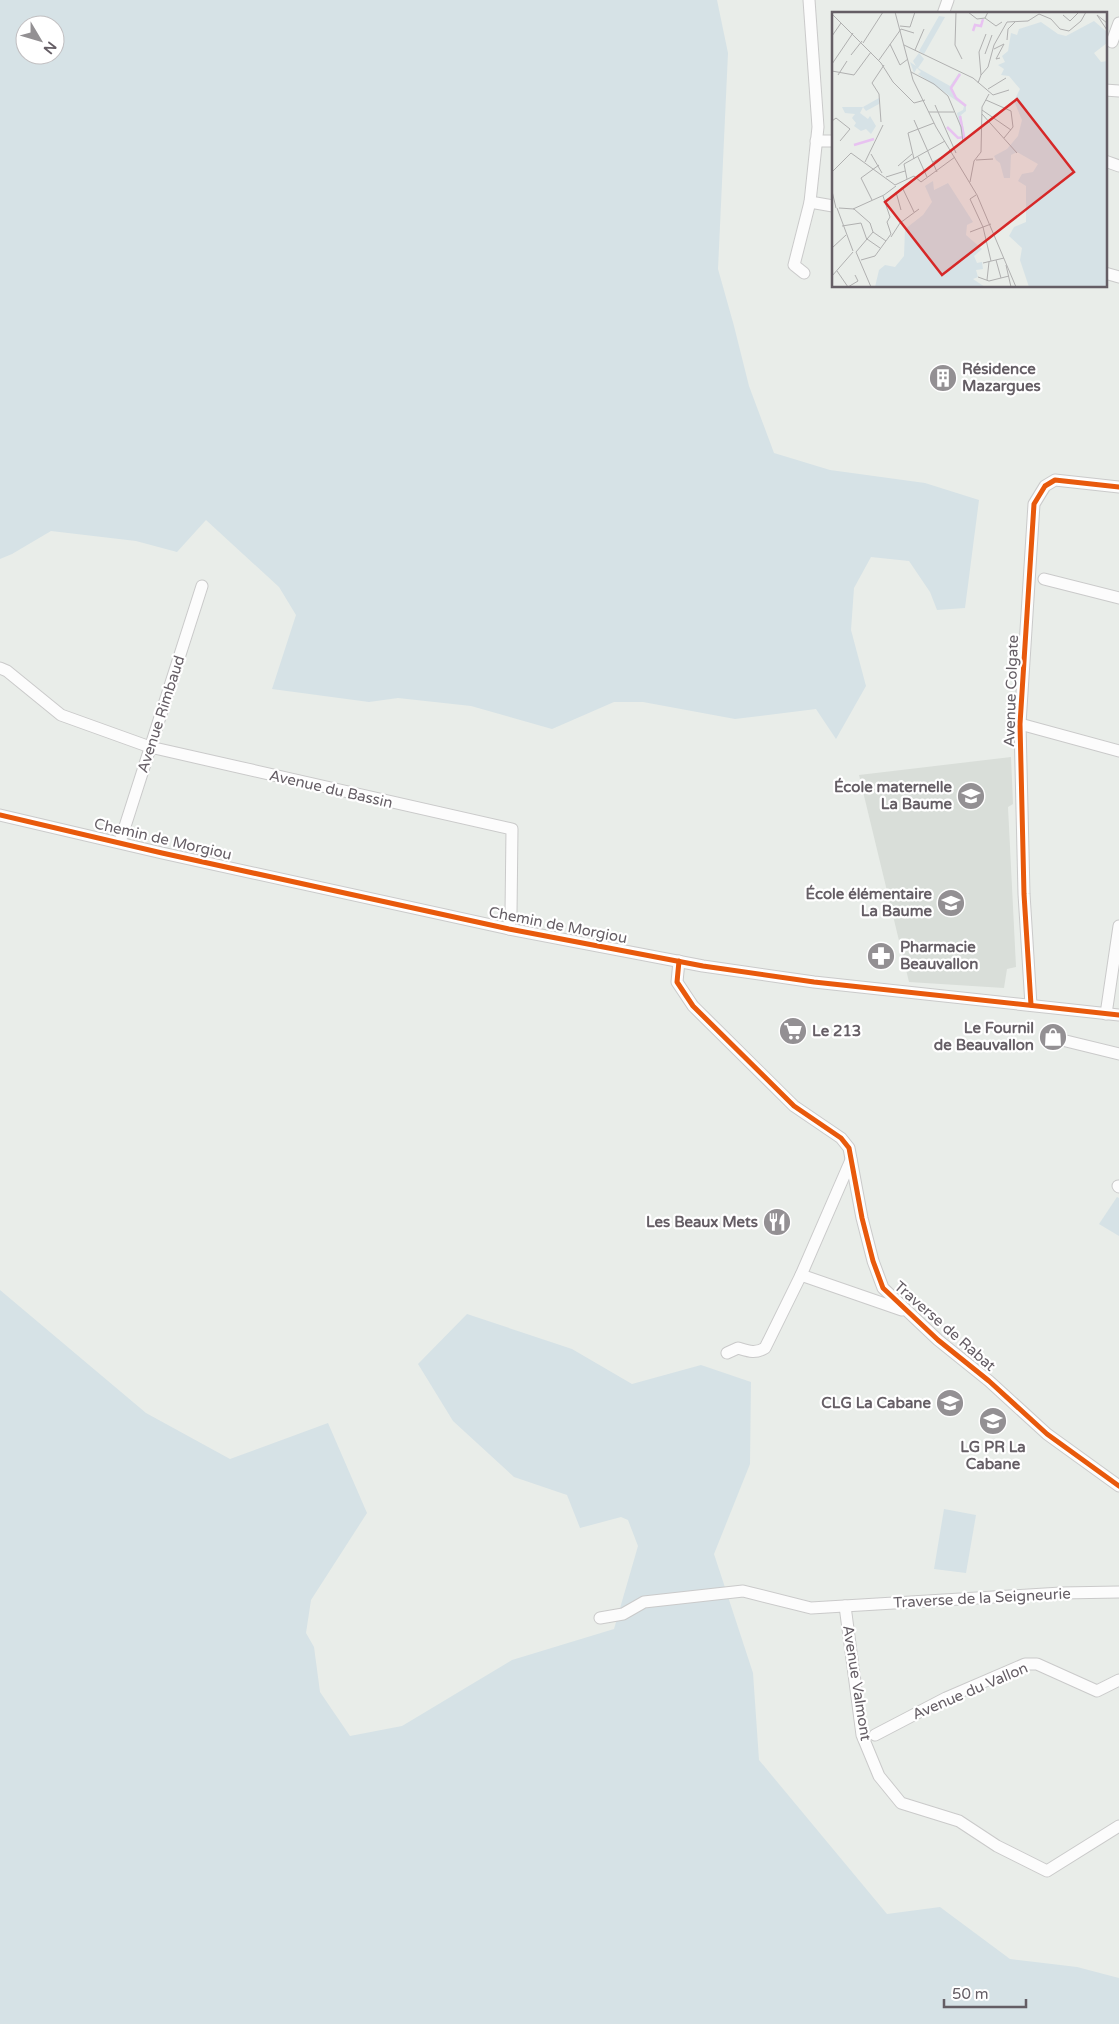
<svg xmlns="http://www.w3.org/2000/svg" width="1119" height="2024" viewBox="0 0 1119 2024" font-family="'Varela Round',sans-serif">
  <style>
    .education { fill: #d9ded9 }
    .green { fill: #d6e2e6; fill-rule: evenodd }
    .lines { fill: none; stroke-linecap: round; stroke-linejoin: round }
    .minor-casing { stroke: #cacaca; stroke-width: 13 }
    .minor { stroke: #fcfcfc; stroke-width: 11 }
    .cycleway-casing { stroke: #fff; stroke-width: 8 }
    .cycleway { stroke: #e8590c; stroke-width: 5 }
    .labels { text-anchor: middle; stroke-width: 4.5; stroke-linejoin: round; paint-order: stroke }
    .poi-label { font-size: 15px; font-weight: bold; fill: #655e65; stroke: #fff; text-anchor: end }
    .street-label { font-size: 15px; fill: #655e65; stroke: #fff }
    .inset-river { fill: none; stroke: #e8c2f1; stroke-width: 2.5 }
    .inset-road { fill: none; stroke: #b0b0b0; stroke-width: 1 }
    .view { fill: #d62828; fill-opacity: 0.15; stroke: #d62828; stroke-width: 2.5 }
    .inset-edge { fill: none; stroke: #655e65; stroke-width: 2.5 }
  </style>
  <rect width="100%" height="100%" fill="#e9ede9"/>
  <path class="education" d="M1011,757L1013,804L1008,807L1016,967L1007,969L1004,988L909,982L859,775Z"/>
  <g class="green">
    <path d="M0,0H717L728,53L718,269L734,326L749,386L774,453L830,470L925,483L979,500L965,608L937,610L930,592L909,561L871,557L854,588L851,630L866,686L836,739L816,709L735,719L643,702H614L552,729L471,706L398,698L369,702L272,689L296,615L279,587L206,520L177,552L136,541L51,531L12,554L0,559ZM25,25H55V55H25Z"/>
    <path d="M1117,1197L1119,1198V1236L1099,1224Z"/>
    <path d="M0,1290L146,1413L230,1459L328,1423L367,1513L311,1600L306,1633L314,1647L320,1692L350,1736L402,1726L512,1660L614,1629L638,1546L628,1520L621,1517L580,1528L567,1495L514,1477L453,1421L418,1364L467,1314L572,1349L632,1384L701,1365L751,1382L750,1464L714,1554L753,1673L759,1760L887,1914L940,1907L1010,1959L1077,1967L1119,1978V2024H0Z"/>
    <path d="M944,1509L976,1515L966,1573L934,1569Z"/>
  </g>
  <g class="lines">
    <defs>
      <g id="minor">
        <path d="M943,14L948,0"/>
        <path d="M1112,42L1119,23"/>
        <path d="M1105,90L1119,91"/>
        <path d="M816,141H833"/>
        <path d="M1105,161L1119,166"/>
        <path d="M810,202L833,206"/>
        <path d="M804,273L794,265L810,202L818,127L809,0"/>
        <path d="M1105,273L1119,277"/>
        <path d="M1044,579L1119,598"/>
        <path d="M0,668L7,671L61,715L150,747L512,829L511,913L509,929"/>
        <path d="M1020,724L1119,751"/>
        <path d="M0,815L162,853L509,929L703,966L814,982L1119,1015"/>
        <path d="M120,842L202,586"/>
        <path d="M679,961L677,982L693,1006L794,1106L841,1138L849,1148L862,1218L873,1261L883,1288L938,1340L989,1381L1047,1434L1119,1486"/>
        <path d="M1031,1005L1024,894L1020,724L1034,504L1045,486L1055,480L1119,487"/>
        <path d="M1106,1014L1119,926"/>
        <path d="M1062,1040L1119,1054"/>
        <path d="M1118,1186L1119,1187"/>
        <path d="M801,1275L902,1310"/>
        <path d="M727,1353L738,1348C748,1351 755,1354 765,1348L801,1275L851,1160"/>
        <path d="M845,1606L862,1735L879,1776L901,1803L959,1821L997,1846L1047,1871L1119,1826"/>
        <path d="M600,1618L623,1614L644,1602L743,1591L811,1608L1061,1593L1119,1592"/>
        <path d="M875,1735L946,1698L1025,1664H1037L1097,1691L1119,1680"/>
      </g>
    </defs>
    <use href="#minor" class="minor-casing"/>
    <use href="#minor" class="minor"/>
    <defs>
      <g id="cycleway">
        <path d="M0,815L162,853L509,929L703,966L814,982L1119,1015"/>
        <path d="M679,961L677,982L693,1006L794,1106L841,1138L849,1148L862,1218L873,1261L883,1288L938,1340L989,1381L1047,1434L1119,1486"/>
        <path d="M1031,1005L1024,894L1020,724L1034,504L1045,486L1055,480L1119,487"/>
      </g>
    </defs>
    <use href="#cycleway" class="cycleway-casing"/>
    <use href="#cycleway" class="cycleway"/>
  </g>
  <defs>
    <symbol id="building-disc" viewBox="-11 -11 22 22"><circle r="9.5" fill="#939093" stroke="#fff"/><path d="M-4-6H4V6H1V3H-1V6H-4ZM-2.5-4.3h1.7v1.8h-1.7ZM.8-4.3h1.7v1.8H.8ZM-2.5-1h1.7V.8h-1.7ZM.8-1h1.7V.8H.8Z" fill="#fff"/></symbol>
    <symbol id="school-disc" viewBox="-11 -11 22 22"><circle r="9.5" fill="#939093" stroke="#fff"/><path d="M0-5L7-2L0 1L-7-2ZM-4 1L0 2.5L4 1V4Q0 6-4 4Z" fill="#fff"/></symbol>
    <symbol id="pharmacy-disc" viewBox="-11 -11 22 22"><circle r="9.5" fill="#939093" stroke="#fff"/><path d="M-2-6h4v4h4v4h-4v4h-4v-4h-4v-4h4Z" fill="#fff"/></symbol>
    <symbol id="supermarket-disc" viewBox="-11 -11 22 22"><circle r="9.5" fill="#939093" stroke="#fff"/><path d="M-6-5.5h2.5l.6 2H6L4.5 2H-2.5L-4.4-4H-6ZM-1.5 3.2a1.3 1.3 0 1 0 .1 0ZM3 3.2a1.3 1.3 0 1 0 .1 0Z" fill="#fff"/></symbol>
    <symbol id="shop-disc" viewBox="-11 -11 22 22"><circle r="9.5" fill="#939093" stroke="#fff"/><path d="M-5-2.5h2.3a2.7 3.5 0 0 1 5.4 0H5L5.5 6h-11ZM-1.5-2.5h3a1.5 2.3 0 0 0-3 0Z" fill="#fff"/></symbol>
    <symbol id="restaurant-disc" viewBox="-11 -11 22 22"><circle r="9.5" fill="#939093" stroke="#fff"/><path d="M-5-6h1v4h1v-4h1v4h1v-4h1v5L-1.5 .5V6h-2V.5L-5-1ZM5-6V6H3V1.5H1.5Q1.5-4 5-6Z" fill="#fff"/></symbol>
  </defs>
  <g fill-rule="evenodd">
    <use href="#building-disc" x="927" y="362" width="32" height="32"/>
    <use href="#school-disc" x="955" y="780" width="32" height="32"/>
    <use href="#school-disc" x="935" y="887" width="32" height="32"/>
    <use href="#pharmacy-disc" x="865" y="940" width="32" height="32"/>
    <use href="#supermarket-disc" x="777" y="1015" width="32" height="32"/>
    <use href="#shop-disc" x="1037" y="1021" width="32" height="32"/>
    <use href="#restaurant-disc" x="761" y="1206" width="32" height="32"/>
    <use href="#school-disc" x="934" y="1387" width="32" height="32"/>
    <use href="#school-disc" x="977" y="1405" width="32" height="32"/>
  </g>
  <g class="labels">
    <g class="poi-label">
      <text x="962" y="374" text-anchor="start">Résidence<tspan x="962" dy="17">Mazargues</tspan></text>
      <text x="952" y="792">École maternelle<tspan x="952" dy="17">La Baume</tspan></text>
      <text x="932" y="899">École élémentaire<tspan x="932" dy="17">La Baume</tspan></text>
      <text x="900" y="952" text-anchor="start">Pharmacie<tspan x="900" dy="17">Beauvallon</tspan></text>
      <text x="1034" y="1033">Le Fournil<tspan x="1034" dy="17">de Beauvallon</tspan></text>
      <text x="812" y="1036" text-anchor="start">Le 213</text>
      <text x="758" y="1227">Les Beaux Mets</text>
      <text x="931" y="1408">CLG La Cabane</text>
      <text x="993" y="1452" text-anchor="middle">LG PR La<tspan x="993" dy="17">Cabane</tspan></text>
    </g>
    <g class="street-label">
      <text transform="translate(1011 691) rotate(-88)" y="5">Avenue Colgate</text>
      <text transform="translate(161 714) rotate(-72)" y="5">Avenue Rimbaud</text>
      <text transform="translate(331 789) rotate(13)" y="5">Avenue du Bassin</text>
      <text transform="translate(163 839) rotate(13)" y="5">Chemin de Morgiou</text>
      <text transform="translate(558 925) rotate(11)" y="5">Chemin de Morgiou</text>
      <text transform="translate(945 1326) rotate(41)" y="5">Traverse de Rabat</text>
      <text transform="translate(982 1598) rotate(-3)" y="5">Traverse de la Seigneurie</text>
      <text transform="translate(857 1683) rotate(81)" y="5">Avenue Valmont</text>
      <text transform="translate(970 1691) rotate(-23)" y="5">Avenue du Vallon</text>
    </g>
  </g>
  <g transform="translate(832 12)">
    <rect width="275" height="275" fill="#e9ede9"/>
    <path d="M107,4L113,5L92,42L87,39ZM262,9L275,20V31L262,41L269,50L275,49V275H197L188,248L190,236L177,224L182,215L194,210V174L186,169L190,162L201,160L206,152L185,140L179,143L178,166H172L168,151L164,148L162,144L175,137L186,124L190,108L182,89L188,77L177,64L169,63L172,57L166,53L173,50L170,44L176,39L179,21L185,23L187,17L209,10L226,22L234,24ZM87,41L92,47L86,56L118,74L127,61L129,62L119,75L125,87L134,93V99L129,103L134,129H131L125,101L131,98L132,94L86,62L89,60L85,56L82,61L78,50L84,54L81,49ZM47,86V92L34,99L31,95L28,101L36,107L38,104L44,114L39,122L34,117L29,119L22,114L24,111L20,106L23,102L13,101L10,95H31ZM101,169L102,178L116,171L141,210L135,213L134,223L150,237L142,244L145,251L150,250L151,257L144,258L146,265L141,267L153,275H43L47,258L53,253L63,255L72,244L73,217L91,203L100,190L93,174Z" fill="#d6e2e6"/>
    <path class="inset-river" d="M141,19L143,13L149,14L151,7M128,62L119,76L124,86L134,94M115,115L126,126L132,125L128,104M22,133L42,127"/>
    <path class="inset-road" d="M63,0L81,68L104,115L145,183L184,275M124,0L123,33L130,47M136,0L145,7L153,6L156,0M0,2L49,51L61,70L82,91L93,88M231,3L238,9L247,0M153,6L164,14L170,10M275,11L265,3L275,18M68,14L78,15L83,0M0,24L9,11M175,28L176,17L183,10M31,31L51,0M58,32L68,53L76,47M72,33L141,66L161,83L177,78M162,37L172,32L164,47L168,46M83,38L92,17M153,42L160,23M19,43L30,29M47,48L69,17L82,21M0,52L21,21M0,59L22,63L39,40M79,60L102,72L116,84L129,115L131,130M6,63L15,49M149,63L156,55L162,33L175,10L196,9L207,2L219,7L228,17L237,19L249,9L254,0M146,71L149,63L147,40L154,22M156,77L174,66M154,88L179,99L181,115L172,126M103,93L124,141M150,98L179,118M97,100H122M150,102L185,141M82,108L105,160M0,109L4,106L18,117L8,129M49,110L47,82L40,71L52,53M39,142L50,161M86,145L95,165M82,147L76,121L102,111M144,148L161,147M33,150L51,113M101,150L120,139M66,154L80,142M0,160L19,141L63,173L82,164L89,170L123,145M54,165L73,159M75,167L72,152L113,129M138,170L142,149L149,140L150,95L157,82M70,175L82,200M0,179L4,196M64,180L69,198M144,183L138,187L151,215L159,249M40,188L29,166L47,153M5,196L21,239M7,196L22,197L38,211L41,220L24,240M21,197L52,183L64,174M10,214L29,211L35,228M41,220L54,229M138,220L159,212M59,225L68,211L87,197M35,227L48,236M0,236L14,223M24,240L39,275M29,248L43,244L59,222L55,210L58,205L51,184M164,248L169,266M151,251L172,246M174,253L179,275M5,259L16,275M0,264L21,240M146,265L157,269L177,264M155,268L157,250M16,275L26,269L23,263"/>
    <path class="view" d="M185,87L242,160L110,263L53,190Z"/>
    <rect width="275" height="275" class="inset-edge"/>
  </g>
  <g transform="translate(40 40) rotate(128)"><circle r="24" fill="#ffffff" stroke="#c1bfc1"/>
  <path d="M0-4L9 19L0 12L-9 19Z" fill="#939093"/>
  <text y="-8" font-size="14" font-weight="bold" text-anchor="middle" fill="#655e65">N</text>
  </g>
  <path d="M944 1999v8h82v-8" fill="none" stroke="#655e65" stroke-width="2.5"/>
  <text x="952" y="1999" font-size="15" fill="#655e65" stroke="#ffffff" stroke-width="4" paint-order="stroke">50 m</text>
</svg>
